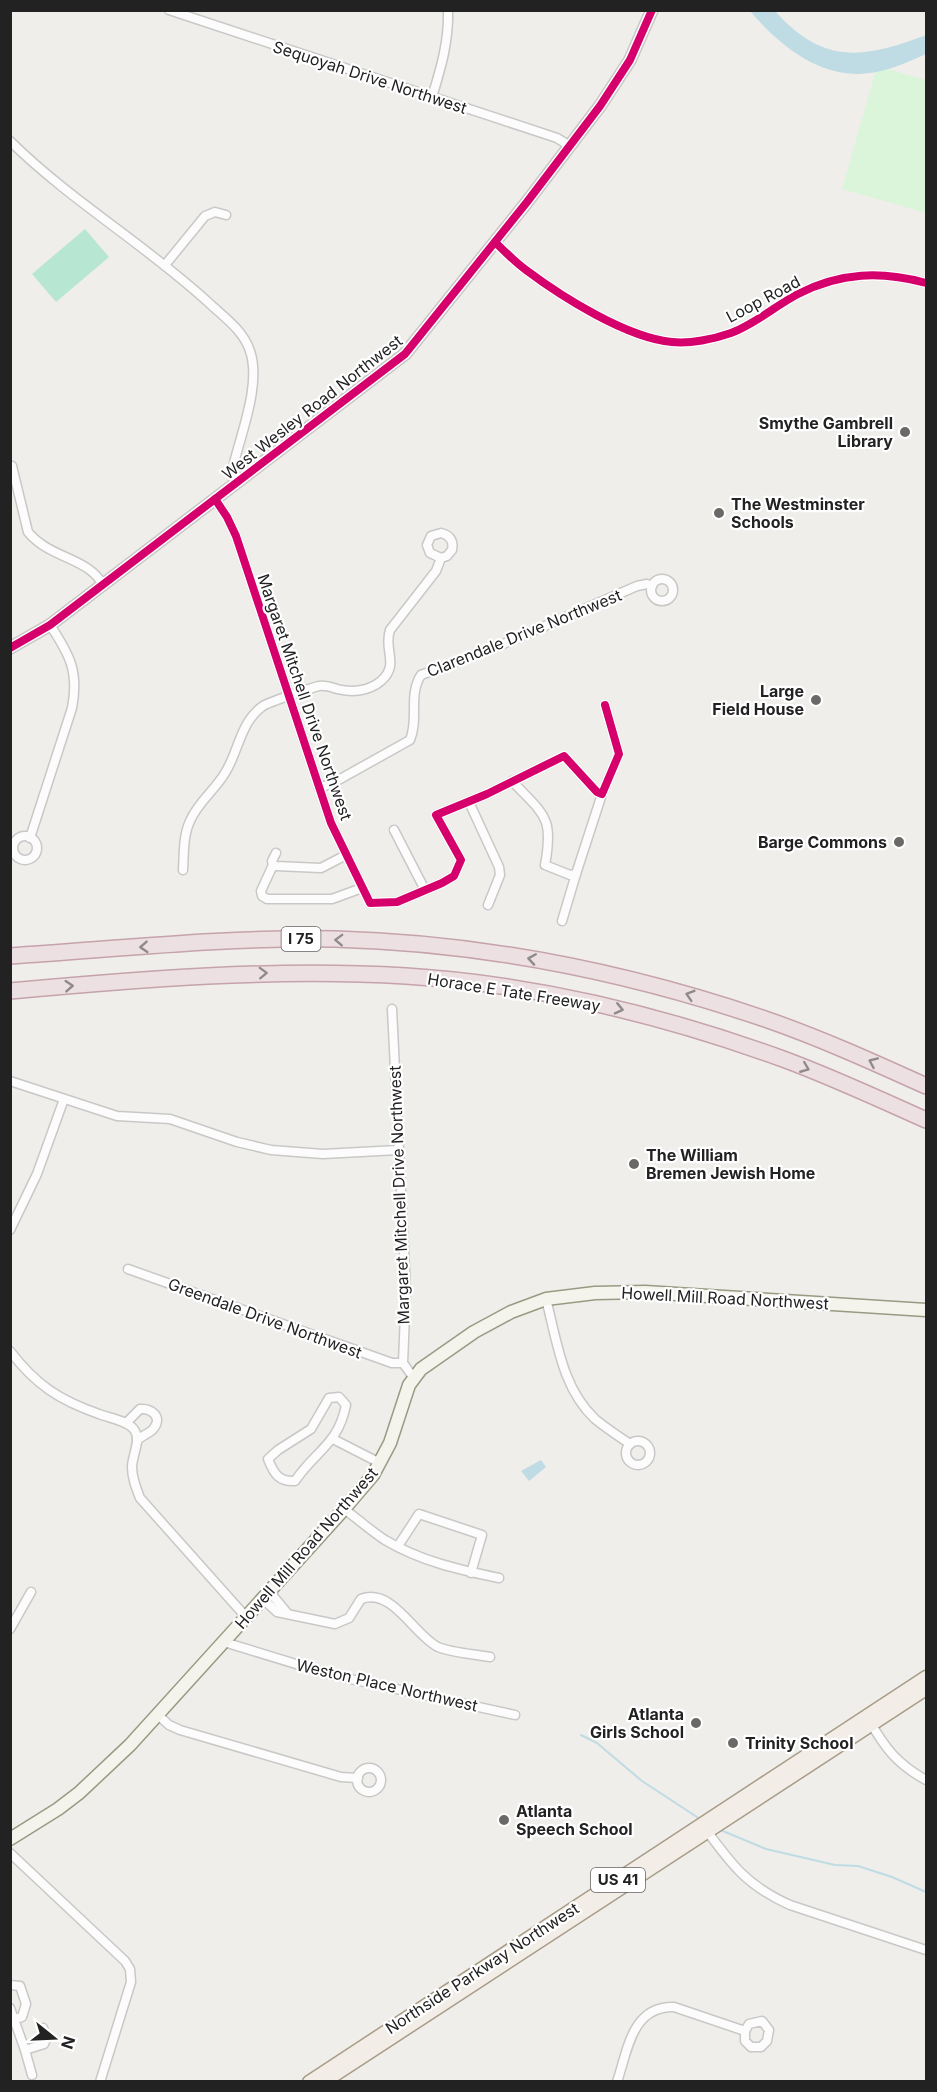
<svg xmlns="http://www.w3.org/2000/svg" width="937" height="2092" viewBox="0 0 937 2092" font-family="Inter,sans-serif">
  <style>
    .park { fill: #daf5da }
    .pitch { fill: #b7e6d2 }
    .water { fill: #bfdbe3 }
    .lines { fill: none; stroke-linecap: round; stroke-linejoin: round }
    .stream { stroke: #bfdbe3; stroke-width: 2 }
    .minor-casing { stroke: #c9c8c7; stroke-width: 11 }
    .tertiary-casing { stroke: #c9c8c7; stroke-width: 14 }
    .secondary-casing { stroke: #999a82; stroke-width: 15 }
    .primary-casing { stroke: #a79c86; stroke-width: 15 }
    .motorway-casing { stroke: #c5a2ac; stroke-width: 18 }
    .minor { stroke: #fdfcfc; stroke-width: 8 }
    .tertiary { stroke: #fdfcfc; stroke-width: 10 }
    .secondary { stroke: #f4f4ed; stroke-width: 12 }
    .primary { stroke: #f3ede7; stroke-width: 12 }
    .motorway { stroke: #ece0e2; stroke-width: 15 }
    .cycleway-casing { stroke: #fff; stroke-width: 11 }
    .cycleway { stroke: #d6006c; stroke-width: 8 }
    .oneway { stroke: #918a8c }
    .poi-dot { fill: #6a6968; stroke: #fff; stroke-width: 2 }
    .labels { text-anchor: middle; stroke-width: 4.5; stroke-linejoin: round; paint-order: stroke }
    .shield { fill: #fff; stroke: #646464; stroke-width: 1.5 }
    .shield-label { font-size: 15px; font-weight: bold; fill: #222 }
    .street-label { font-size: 16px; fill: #222; stroke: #fff }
    .poi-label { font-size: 16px; font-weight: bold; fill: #222; stroke: #fff; text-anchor: end }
  </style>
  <rect width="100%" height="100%" fill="#f0eeeb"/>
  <path class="park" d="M877,66L926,80V213L842,189Z"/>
  <path class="pitch" d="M85,229L109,257L56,302L32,274Z"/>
  <g class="water">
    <path d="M750,11H775C823,65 864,59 926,35V54C908,62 889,71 869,73C821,80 779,45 750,11Z"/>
    <path d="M541,1460L546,1467L529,1481L521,1471Z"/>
  </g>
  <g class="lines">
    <g class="stream">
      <path d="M581,1735L597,1743L642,1781L700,1819"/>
      <path d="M718,1829L766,1849L835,1865L858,1866L892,1877L926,1892"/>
    </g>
    <defs>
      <g id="minor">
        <path d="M169,10L557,138L570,146"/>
        <path d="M432,97C441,68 449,41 448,10"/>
        <path d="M10,141C71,201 146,245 209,303C224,317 243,330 250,351C261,383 242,431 234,463V473L237,483"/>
        <path d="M495,242C505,252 515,262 526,270C562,297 627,338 672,342C690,344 714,339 731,333C755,324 775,306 798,294C841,272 881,271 926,283"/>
        <path d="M165,265L205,216L215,212L226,215"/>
        <path d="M12,466L28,532C50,559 88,557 103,585"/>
        <path d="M215,499L227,517L236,536L331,823L370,903L397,902L442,883L454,876L461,860L436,815L487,794L564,756L597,792L602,794L619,754L605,705"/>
        <circle cx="662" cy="590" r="11"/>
        <path d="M512,781C544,815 554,816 545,865L570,875L576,874L602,794"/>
        <path d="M319,788L333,783L410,740C419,719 408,695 421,675L501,645L637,586L647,584L652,586"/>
        <path d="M469,802L499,867L500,875L488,905"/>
        <path d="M394,830L425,890"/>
        <circle cx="25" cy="848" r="12"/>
        <path d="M30,838L72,708C79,672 70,655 50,625"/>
        <path d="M276,853L272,861L273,865L276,866L321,868L346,855"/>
        <path d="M273,865L261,891L262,896L267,899H332L362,888"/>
        <path d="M183,870C184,854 183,836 190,821C198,802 215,790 225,773C239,751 240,722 263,706C269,702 311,688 319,686C326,685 331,687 337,689C352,693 369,691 381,681C400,664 383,650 390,630L436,571L441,558L447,556L452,550C454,541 450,535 441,533L431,536L427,545L430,553L441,558"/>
        <path d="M562,921L576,874"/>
        <path d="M392,1009L406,1290L403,1363L413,1377"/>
        <path d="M10,1081L117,1116L170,1119L237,1142L271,1150L323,1154L398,1150"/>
        <path d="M10,1230L37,1174L64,1099"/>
        <path d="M128,1269L392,1363H403"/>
        <path d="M546,1299C557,1341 562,1388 595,1419C606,1428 618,1436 630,1444"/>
        <path d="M10,1351C36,1385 59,1400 99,1414C109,1418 130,1421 135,1431C141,1441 132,1456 132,1467C132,1478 136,1488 140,1498L246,1617"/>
        <path d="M339,1397L346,1405C338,1445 316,1450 295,1481C279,1482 274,1474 268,1459L278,1450L311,1429L329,1398Z"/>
        <path d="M126,1423L140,1409C150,1408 163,1416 154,1428C151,1433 142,1435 138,1440"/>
        <path d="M333,1439L380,1463"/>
        <circle cx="638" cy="1453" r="12"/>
        <path d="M344,1509C358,1519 371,1531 385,1540C420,1561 460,1570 499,1578"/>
        <path d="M398,1546L419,1514L482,1535L471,1573"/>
        <path d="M269,1591L288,1614"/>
        <path d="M262,1598L277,1612L335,1624L349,1618L361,1599C392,1587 414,1635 438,1647C452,1653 475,1654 490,1657"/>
        <path d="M10,1629L31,1592"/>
        <path d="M224,1642L332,1675L515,1715"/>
        <path d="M158,1715L169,1725L180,1730L341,1777L358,1778"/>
        <path d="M869,1720C885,1748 897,1764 926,1780"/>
        <circle cx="369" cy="1780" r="12"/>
        <path d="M704,1827C731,1864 747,1886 790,1905L926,1950"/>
        <path d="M10,1853L125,1961L130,1969L131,1982L100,2082"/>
        <path d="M10,1985L20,1986L26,2004L22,2017L14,2019"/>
        <path d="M10,2008L25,2050L44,2044L46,2039L43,2028"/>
        <path d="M762,2021L769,2030L767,2041L761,2047H751L745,2041V2031L749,2024Z"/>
        <path d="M25,2050L32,2075"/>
        <path d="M617,2082C628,2049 632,2006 674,2007L745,2031"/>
      </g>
      <path id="tertiary" d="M10,648L50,625L405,354L527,202L600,106L630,60L652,10"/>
      <path id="secondary" d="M10,1839L58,1809L79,1793L130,1745L344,1509L373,1475L390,1443L409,1385L421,1369L474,1332L511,1312L546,1299L595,1293L645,1292L926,1310"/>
      <g id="primary">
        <path d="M309,2082L926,1677"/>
        <path d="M324,2082L926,1689"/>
      </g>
      <g id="motorway">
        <path d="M10,956C118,949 227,937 335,939C482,943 627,972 765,1019C820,1038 873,1062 926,1086"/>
        <path d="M10,991C142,979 274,968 406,976C535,984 662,1015 783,1059C832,1077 879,1099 926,1120"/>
      </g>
    </defs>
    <use href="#minor" class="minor-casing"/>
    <use href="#tertiary" class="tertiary-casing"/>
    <use href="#secondary" class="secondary-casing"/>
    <use href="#primary" class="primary-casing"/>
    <use href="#motorway" class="motorway-casing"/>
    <use href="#minor" class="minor"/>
    <use href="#tertiary" class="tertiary"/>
    <use href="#secondary" class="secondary"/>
    <use href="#primary" class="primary"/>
    <use href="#motorway" class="motorway"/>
    <defs>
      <g id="cycleway">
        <path d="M495,242C505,252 515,262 526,270C562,297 627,338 672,342C690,344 714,339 731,333C755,324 775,306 798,294C841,272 881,271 926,283"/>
        <path d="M215,499L227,517L236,536L331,823L370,903L397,902L442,883L454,876L461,860L436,815L487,794L564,756L597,792L602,794L619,754L605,705"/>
        <path d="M10,648L50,625L405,354L527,202L600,106L630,60L652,10"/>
      </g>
    </defs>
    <use href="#cycleway" class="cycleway-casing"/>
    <use href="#cycleway" class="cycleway"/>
  </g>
  <defs><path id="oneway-chevron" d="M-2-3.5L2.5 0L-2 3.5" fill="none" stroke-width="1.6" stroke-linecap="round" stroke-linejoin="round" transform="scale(1.5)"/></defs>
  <g class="oneway">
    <use href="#oneway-chevron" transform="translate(339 940) rotate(-178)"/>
    <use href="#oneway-chevron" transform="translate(144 947) rotate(176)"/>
    <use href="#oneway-chevron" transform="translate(532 959) rotate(-171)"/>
    <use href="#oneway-chevron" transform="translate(263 973) rotate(-2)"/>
    <use href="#oneway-chevron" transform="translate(69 986) rotate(-4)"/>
    <use href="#oneway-chevron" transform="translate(690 995) rotate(-163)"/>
    <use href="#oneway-chevron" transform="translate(619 1009) rotate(13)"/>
    <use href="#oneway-chevron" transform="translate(873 1062) rotate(-156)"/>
    <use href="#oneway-chevron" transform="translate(805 1068) rotate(22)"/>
  </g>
  <g class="poi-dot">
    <circle cx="905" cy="432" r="6"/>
    <circle cx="719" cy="513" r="6"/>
    <circle cx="816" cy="700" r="6"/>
    <circle cx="899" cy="842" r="6"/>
    <circle cx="634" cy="1164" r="6"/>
    <circle cx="696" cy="1723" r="6"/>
    <circle cx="733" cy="1743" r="6"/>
    <circle cx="504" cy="1820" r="6"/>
  </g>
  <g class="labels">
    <g class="shield">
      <rect x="281.5" y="927" width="39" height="24" rx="4.5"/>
      <rect x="591" y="1868" width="54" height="24" rx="4.5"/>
    </g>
    <g class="shield-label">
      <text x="301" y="944">I 75</text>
      <text x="618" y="1885">US 41</text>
    </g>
    <g class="street-label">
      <text transform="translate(370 77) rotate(18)" y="6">Sequoyah Drive Northwest</text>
      <text transform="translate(763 299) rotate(-28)" y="6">Loop Road</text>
      <text transform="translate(312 407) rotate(-38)" y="6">West Wesley Road Northwest</text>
      <text transform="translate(524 633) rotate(-22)" y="6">Clarendale Drive Northwest</text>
      <text transform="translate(305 697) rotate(71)" y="6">Margaret Mitchell Drive Northwest</text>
      <text transform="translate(514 992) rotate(9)" y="6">Horace E Tate Freeway</text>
      <text transform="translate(399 1195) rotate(-92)" y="6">Margaret Mitchell Drive Northwest</text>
      <text transform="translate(725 1298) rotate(3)" y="6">Howell Mill Road Northwest</text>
      <text transform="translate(265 1318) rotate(20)" y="6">Greendale Drive Northwest</text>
      <text transform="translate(306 1548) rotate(-49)" y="6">Howell Mill Road Northwest</text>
      <text transform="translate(387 1685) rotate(13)" y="6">Weston Place Northwest</text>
      <text transform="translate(482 1968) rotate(-33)" y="6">Northside Parkway Northwest</text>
    </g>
    <g class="poi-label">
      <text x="893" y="429">Smythe Gambrell<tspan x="893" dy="18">Library</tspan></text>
      <text x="731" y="510" text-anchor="start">The Westminster<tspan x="731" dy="18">Schools</tspan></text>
      <text x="804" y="697">Large<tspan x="804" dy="18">Field House</tspan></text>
      <text x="887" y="848">Barge Commons</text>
      <text x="646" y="1161" text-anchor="start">The William<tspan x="646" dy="18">Bremen Jewish Home</tspan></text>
      <text x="684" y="1720">Atlanta<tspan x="684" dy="18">Girls School</tspan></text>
      <text x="745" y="1749" text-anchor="start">Trinity School</text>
      <text x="516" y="1817" text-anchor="start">Atlanta<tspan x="516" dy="18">Speech School</tspan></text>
    </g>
  </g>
  <rect width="937" height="2092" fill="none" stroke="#222222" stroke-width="24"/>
  <g transform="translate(54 2038) rotate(108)" stroke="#ffffff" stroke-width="4.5" paint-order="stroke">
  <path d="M0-4.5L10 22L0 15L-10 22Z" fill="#222222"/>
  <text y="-9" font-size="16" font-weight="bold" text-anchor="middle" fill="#222222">N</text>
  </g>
</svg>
